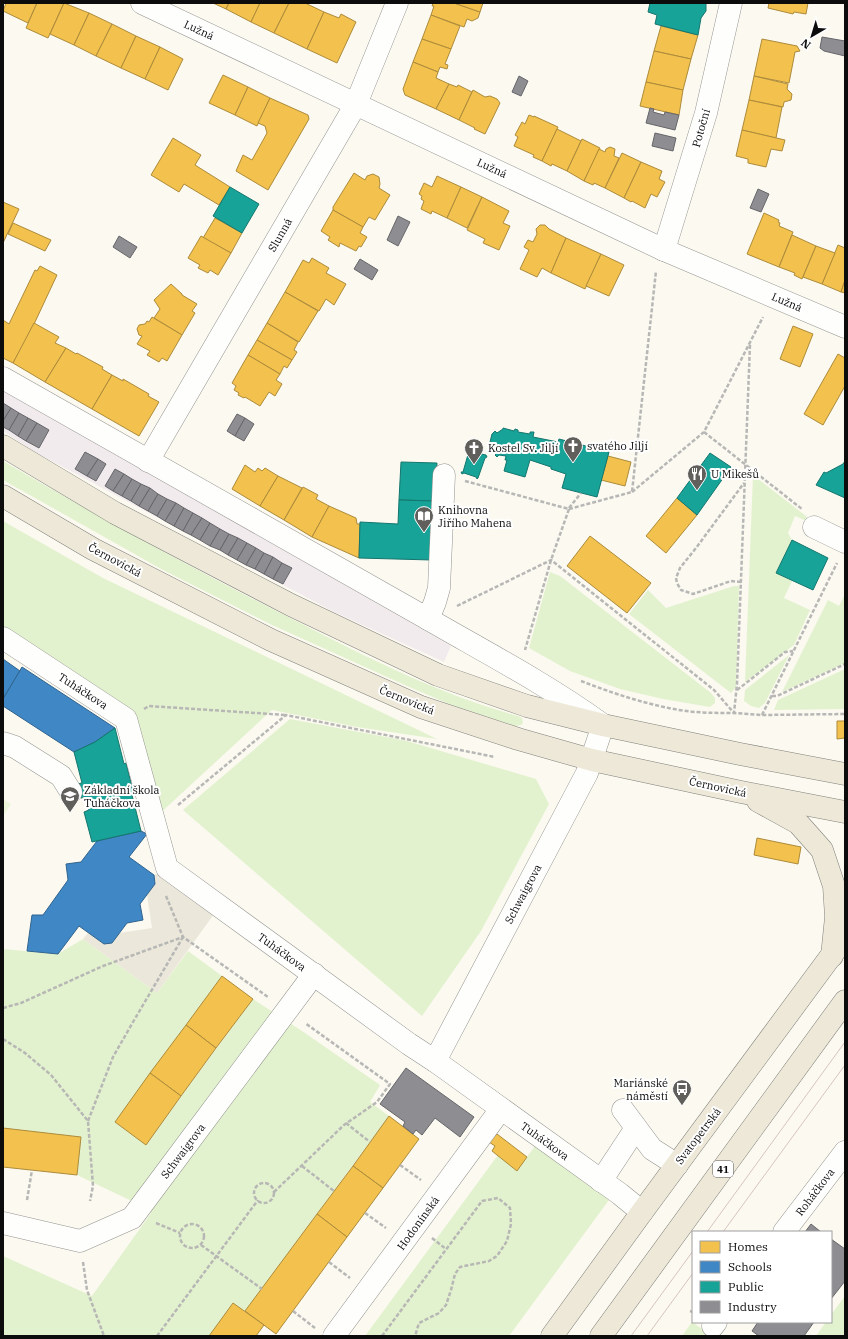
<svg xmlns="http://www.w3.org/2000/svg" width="848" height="1339" viewBox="0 0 848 1339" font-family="'IBM Plex Serif',serif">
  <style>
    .industrial { fill: #f2ebee }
    .green { fill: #e3f2ce }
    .pitch { fill: #edf6d8 }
    .plaza { fill: #ebe8db }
    .homes { fill: #f2c14e; stroke: #ad8b3a }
    .schools { fill: #3f88c5; stroke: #30638e }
    .public { fill: #17a398; stroke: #14766e }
    .industry { fill: #8d8d92; stroke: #66666a }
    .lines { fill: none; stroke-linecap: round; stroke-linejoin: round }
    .minor-casing { stroke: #94938f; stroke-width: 23 }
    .major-casing { stroke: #81807c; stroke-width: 23 }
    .path { stroke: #b7b7b5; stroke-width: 2.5; stroke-dasharray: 4 2; stroke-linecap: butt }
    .minor { stroke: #fefefd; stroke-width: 22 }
    .major { stroke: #ede8d7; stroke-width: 22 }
    .tram { stroke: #d8c3c2; stroke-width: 1 }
    .labels { text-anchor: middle; stroke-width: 4; stroke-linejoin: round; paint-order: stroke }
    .shield { fill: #fff; stroke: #555; stroke-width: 1 }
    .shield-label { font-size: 10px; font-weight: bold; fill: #0c0c0c }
    .street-label { font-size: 11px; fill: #0c0c0c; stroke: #fff }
    .poi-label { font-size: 11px; fill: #0c0c0c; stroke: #fff; text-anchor: start }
  </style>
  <rect width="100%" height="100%" fill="#fbf9f0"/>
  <path class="industrial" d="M3,388L451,646L444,662L334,612L35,452L3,431Z"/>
  <g class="green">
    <path d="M3,461C101,518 200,573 302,624C372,660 442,695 518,716L522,718L523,723L521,725L515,726L449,704L407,686L272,625L163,570L3,480Z"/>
    <path d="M753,475L806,516L809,522L795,516L788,533L792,540L776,573L792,581L784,598L810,610L794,645L745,682Z"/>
    <path d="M3,521L103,578L437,739L357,727L272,710L156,817L137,719L24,645L3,626Z"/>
    <path d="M550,572L560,576L711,693L715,698V703L710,707L663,699L620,689L570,671L529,648Z"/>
    <path d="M734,586H739V587L736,687L731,693L629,614L648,590L666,608Z"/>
    <path d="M845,594V663L782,692L828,600L839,606Z"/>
    <path d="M789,655L765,703L759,708L751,706L744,701L745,690Z"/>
    <path d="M845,669V709L774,710L778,700Z"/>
    <path d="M290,719L407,741L536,779L549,804L481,931L422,1016L183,810Z"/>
    <path d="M83,939L157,993L188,951L222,976L115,1122L146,1144L253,999L305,1033L380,1085L370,1102L389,1116L245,1311L233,1303L209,1336H3V1256L92,1296L151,1213L136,1203L77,1175L80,1137L3,1128V949L58,954Z"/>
    <path d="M535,1146L609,1200L509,1336H365L498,1155L517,1170Z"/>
    <path d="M845,1296V1336H816L826,1322H831V1315Z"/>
    <path d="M692,1322L712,1336H682Z"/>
  </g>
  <path class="pitch" d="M3,799L11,804L3,816Z"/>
  <path class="plaza" d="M159,873L214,914L157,993L83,939L88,933L104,944L112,943L119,933L152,928L147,895L155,884L154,875Z"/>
  <g class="homes">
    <path d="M6,3H37L28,23L3,11Z"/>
    <path d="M37,3H64L48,38L26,28Z"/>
    <path d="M64,3L89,13L74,45L50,34Z"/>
    <path d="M213,3H229L226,9Z"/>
    <path d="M229,3H260L251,22L226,9Z"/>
    <path d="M260,3H289L274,33L251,22Z"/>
    <path d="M289,3H305L324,12L307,49L274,33Z"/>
    <path d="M433,3H454L480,12L478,18L472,21L467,19L464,27L431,15L434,6H432Z"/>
    <path d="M454,3H483L480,12Z"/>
    <path d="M769,3H808L806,14L794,12L793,14L768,8Z"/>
    <path d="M324,12L339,18L341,14L356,22L337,63L307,49Z"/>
    <path d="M89,13L112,24L96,56L74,45Z"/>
    <path d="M431,15L460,26L451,49L422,39Z"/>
    <path d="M112,24L136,36L121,68L96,56Z"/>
    <path d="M661,26L698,35L691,59L654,51Z"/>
    <path d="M136,36L160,47L145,79L121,68Z"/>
    <path d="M422,39L451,49L445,64L448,65L447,69L440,67L438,72L413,62Z"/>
    <path d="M762,39L797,46L800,51L795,52L789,83L754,76Z"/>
    <path d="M160,47L183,59L168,90L145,79Z"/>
    <path d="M654,51L691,59L683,90L646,82Z"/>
    <path d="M413,62L438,72L436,78L449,84L436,109L405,95L403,89Z"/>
    <path d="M223,75L248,87L235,115L209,103Z"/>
    <path d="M754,76L788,84L787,89L792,94L791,100L784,102L783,107L749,100Z"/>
    <path d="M646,82L683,90L679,115L640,106Z"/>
    <path d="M449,84L457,87L458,85L472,92L459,120L436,109Z"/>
    <path d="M248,87L270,98L257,126L235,115Z"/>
    <path d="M473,90L485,97L490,96L497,99L500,103L485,134L474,129L475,128L459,120Z"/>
    <path d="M270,98L308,115L309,119L268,190L236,171L243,155L252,160L267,133L265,126L258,123Z"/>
    <path d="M749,100L782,107L776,138L742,130Z"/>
    <path d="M529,115L534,117V116L558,127L542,161L533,157L534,155L514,146L518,137L515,135L522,122L525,124Z"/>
    <path d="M557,129L581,141L567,171L552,164L551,166L542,161Z"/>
    <path d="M742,130L785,140L782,151L771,149L766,167L748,163V159L736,156Z"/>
    <path d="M173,138L201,155L195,165L230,187L219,205L184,184L179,192L151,175Z"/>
    <path d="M582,139L600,148L584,181L567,171Z"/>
    <path d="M610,147L615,149L614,156L619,158L605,188L594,183L593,185L584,181L599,149L605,152L606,149Z"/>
    <path d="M622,153L641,162L624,198L605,188Z"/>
    <path d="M641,162L662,171L659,179L665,182L657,197L651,194L645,208L632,201L631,202L624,198Z"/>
    <path d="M354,173L365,180L367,176L373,174L379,177L380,184L379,188L390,195L375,220L369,217L363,227L333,210V207Z"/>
    <path d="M437,176L461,187L447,218L432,211L431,214L421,209L424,201L421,199L422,196L419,194L424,183L432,187Z"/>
    <path d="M461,187L482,197L467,228L447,218Z"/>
    <path d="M482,197L509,211L503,223L510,226L499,250L483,243L485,239L467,230Z"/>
    <path d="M3,202L19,209L3,243Z"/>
    <path d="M333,210L363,227L360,233L367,237L361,247L359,246L356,251L340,243L339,247L328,240L330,237L321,231Z"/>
    <path d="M764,213L779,220L778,222L780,223L779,226L793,232L779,267L747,254Z"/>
    <path d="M215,218L242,233L231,253L203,238Z"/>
    <path d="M13,223L51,240L45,251L8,234Z"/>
    <path d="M540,225H545L549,229L566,238L551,273L542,268L537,277L520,269L529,250L524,247L528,240L533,242L537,234L536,229Z"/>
    <path d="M792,235L816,246L802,279L794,275L795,273L779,267Z"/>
    <path d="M201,236L231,253L218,275L210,270L208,273L198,268L200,265L188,258Z"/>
    <path d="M566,238L601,254L585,289L551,273Z"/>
    <path d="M838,245L845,248V280L841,292L822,284Z"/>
    <path d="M816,246L835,253L822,284L803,277Z"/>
    <path d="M601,254L624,265L609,296L586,286Z"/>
    <path d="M312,258L329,268L326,273L346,284L334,305L326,299L319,311L285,292L303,260L309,263Z"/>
    <path d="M40,266L57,275L28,337L13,363L3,358V320L9,324L35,270L37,271Z"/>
    <path d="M845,280V293L841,292Z"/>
    <path d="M171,284L182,294V295L197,304L192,311L195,313L182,335L154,318L160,309L154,300Z"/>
    <path d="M285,292L318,311L299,342L267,323Z"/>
    <path d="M152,317L182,335L167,361L162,358L159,362L147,355L150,351L137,344L142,336L139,335L137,329L139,325L145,324L147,321L149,322Z"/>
    <path d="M34,323L59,337L55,343L66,348L45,382L13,363Z"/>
    <path d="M267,323L298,342L294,350L297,352L292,360L257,340Z"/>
    <path d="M793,326L813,334L800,367L780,359Z"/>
    <path d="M257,340L292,360L287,368L284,366L280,374L248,355Z"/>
    <path d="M66,348L76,354L77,353L103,367L102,369L112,375L92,409L45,382Z"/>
    <path d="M838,354L845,358V386L823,425L804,414Z"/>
    <path d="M248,355L280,374L276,380L282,384L275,396L269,392L260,406L245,397L244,398L238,395L239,393L234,390L236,386L232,383Z"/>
    <path d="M112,375L123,381V379L149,394L148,396L159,402L139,436L92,409Z"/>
    <path d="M608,456L631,462L625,486L601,480Z"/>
    <path d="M245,465L255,472L258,468L262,471L265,468L278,476L260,506L232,489Z"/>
    <path d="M278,476L302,488L284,520L260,506Z"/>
    <path d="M303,487L318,495L316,499L329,506L312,537L284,520Z"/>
    <path d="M677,498L697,515L666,553L646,536Z"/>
    <path d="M329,506L356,518L357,524H360L359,558L312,537Z"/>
    <path d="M590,536L651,583L627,613L567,566Z"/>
    <path d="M837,721H845V738L837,739Z"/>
    <path d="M757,838L801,847L798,864L754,855Z"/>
    <path d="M222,976L253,999L216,1048L186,1025Z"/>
    <path d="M186,1025L216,1048L181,1096L150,1073Z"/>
    <path d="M150,1073L181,1096L146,1145L115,1122Z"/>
    <path d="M389,1116L419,1139L383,1188L353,1166Z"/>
    <path d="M3,1128L81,1137L77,1175L3,1167Z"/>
    <path d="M497,1134L527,1157L517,1171L492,1151L495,1146L489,1142Z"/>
    <path d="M353,1166L383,1188L347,1237L317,1214Z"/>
    <path d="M317,1214L347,1237L276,1334L245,1311Z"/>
    <path d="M233,1303L264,1325L256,1336H209Z"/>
  </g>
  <g class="schools">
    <path d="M3,659L20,671L3,699Z"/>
    <path d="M22,667L115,728L95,742L74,752L3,706V699Z"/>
    <path d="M141,831L147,834L129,857L154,875L155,884L140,904L143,920L127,923L112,943L104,944L79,926L58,954L27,951L32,915H43L68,880L66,864L81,862L97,841Z"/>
  </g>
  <g class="public">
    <path d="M650,3H706V11L701,18L698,35L655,24L657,15L648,12Z"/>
    <path d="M230,187L259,204L242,233L213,216Z"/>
    <path d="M503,428L514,431L515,429L518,430V432L530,434V432H534L533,437L558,442L559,439L609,452L597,497L562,488L566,474L551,469V467L530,460L525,477L504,471L507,460H505L506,456L499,455L497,457L495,455L497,453L493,446H489L492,434L495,431L497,433L503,429Z"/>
    <path d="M471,450L472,452L486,455L487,457L485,458L478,478L477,479L476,477L464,473L462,474L461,472H463L469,451Z"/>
    <path d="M710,453L731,467L697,515L677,498Z"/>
    <path d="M845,461V498L816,485L824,472L826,473L843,464Z"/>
    <path d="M401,462L437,463L435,501L399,500Z"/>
    <path d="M399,500L435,501L432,560L359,558L360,522L398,524Z"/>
    <path d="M792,540L828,558L813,590L776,573Z"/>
    <path d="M115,728L124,764L126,763L134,795H132L141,831L92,842L84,812L89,810L86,797L81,798L77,784L82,783L74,752L95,742Z"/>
  </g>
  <g class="industry">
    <path d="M822,37L845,41V56L824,51L820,48Z"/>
    <path d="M519,76L528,81L521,96L512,92Z"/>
    <path d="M650,108L654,109L653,112L664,115L665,112L679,115L675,130L646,123Z"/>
    <path d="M655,133L676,138L673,151L652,146Z"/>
    <path d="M758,189L769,194L761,212L750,208Z"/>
    <path d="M398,216L410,222L398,246L387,240Z"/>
    <path d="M119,236L137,247L130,258L113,247Z"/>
    <path d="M360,259L378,270L372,280L354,269Z"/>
    <path d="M3,403L11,408L3,421Z"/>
    <path d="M11,408L19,413L9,430L3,427V421Z"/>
    <path d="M19,413L28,418L18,436L9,430Z"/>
    <path d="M237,414L245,418L235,436L227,431Z"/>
    <path d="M28,418L37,423L26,441L18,436Z"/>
    <path d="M245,418L254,424L244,441L235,436Z"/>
    <path d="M37,423L49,430L39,448L26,441Z"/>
    <path d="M85,452L98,459L87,476L75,469Z"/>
    <path d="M98,459L106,464L96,481L87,476Z"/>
    <path d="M115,469L124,474L113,491L105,486Z"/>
    <path d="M124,474L132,479L122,496L113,491Z"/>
    <path d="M132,479L141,484L131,501L122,496Z"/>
    <path d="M141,484L150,488L139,506L131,501Z"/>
    <path d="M150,488L158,494L148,511L139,506Z"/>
    <path d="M158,494L167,499L157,516L148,511Z"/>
    <path d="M167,499L176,503L165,521L157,516Z"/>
    <path d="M176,503L184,508L174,526L165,521Z"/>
    <path d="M184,508L193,513L183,531L174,526Z"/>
    <path d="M193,513L202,518L191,535L183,531Z"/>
    <path d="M202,518L210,523L200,540L191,535Z"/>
    <path d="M210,523L220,529L210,546L200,540Z"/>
    <path d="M220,529L229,534L220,550L210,546Z"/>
    <path d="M229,534L238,538L228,555L220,550Z"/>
    <path d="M238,538L247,543L237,560L228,555Z"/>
    <path d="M247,543L256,548L246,565L237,560Z"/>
    <path d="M256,548L264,553L255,569L246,565Z"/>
    <path d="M264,553L273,557L264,574L255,569Z"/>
    <path d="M273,557L282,563L273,579L264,574Z"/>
    <path d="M282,563L292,568L283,584L273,579Z"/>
    <path d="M406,1068L474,1117L460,1137L435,1118L422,1135L416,1130L413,1134L403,1126L405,1122L380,1104Z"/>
    <path d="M811,1224L821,1232H805Z"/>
    <path d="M831,1239L845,1249V1281L831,1299Z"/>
    <path d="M758,1322H814L804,1336H759L752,1331Z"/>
  </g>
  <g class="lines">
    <defs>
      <g id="minor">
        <path d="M142,3L664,250L845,327"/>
        <path d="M664,250L706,113L731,3"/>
        <path d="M3,378L428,619L435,602L439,588L444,475"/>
        <path d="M148,461L356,104L397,3"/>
        <path d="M814,527L845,542"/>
        <path d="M428,619C487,653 548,685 603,725L587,773L435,1061"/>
        <path d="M3,638L126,719L167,868L409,1044L435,1061L620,1194L642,1212"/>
        <path d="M3,743L15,747L61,776L71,792"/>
        <path d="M623,1110L652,1149L677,1165"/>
        <path d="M601,1181L636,1128"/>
        <path d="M3,1223L80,1241L132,1218L314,974"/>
        <path d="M784,1232L845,1152"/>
        <path d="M713,1326L716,1322"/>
        <path d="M334,1336L501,1109"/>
      </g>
      <g id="major">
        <path d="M3,446L115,513L291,605L438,675L527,706L603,725L740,754L845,774"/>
        <path d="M3,496L93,549L271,640L421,707L518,739L592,760L741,792L845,812"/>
        <path d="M758,801L798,823L822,850L834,886L836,917L832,956"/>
        <path d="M552,1336L642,1212L845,937"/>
        <path d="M601,1336L845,1001"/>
      </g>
    </defs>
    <use href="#minor" class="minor-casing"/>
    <use href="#major" class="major-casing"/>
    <g class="path">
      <path d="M704,432L802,509"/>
      <path d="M465,481L569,509L551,560L525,650"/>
      <path d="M632,492L704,432L763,317"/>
      <path d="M569,508L581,493"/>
      <path d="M569,509L632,492L656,271"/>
      <path d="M741,582L731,581L693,594L681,590L677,583L676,578L680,568L696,548L744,483"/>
      <path d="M457,606L551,560L714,690L734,713L762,715L845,714"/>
      <path d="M581,681C612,693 645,704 679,710C697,713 715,713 734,713L737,684L750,344"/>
      <path d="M737,690L741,687L785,652L793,651"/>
      <path d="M772,696H777L845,664"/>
      <path d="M144,709L149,706L286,715"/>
      <path d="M762,715L837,563"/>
      <path d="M178,805L286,715L495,757"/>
      <path d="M166,896L183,937L268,997"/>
      <path d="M3,1008L21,1003L103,966L183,937"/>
      <path d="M3,1039L25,1053L51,1075L88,1121L93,1186L90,1201"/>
      <path d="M88,1121L113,1057L133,1022L183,937"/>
      <path d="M346,1123L370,1142"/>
      <path d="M400,1165L421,1180"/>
      <path d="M302,1166L334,1191"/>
      <circle cx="264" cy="1193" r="10"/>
      <path d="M274,1192L344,1125L377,1102L390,1084L305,1023"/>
      <path d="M27,1200L32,1170"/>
      <path d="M365,1213L386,1228"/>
      <path d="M156,1223L180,1233"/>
      <circle cx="192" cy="1236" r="12"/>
      <path d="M432,1238L446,1249"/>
      <path d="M201,1245L262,1289"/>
      <path d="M83,1262L87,1290L104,1336"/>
      <path d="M329,1262L350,1278"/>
      <path d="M293,1311L315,1328"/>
      <path d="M690,1311L693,1312"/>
      <path d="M157,1336L258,1200"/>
      <path d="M382,1336L482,1201L498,1198L510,1208L511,1224L507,1241L497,1256L489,1261L460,1267L455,1274L451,1290L446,1305L439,1313L419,1323L415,1336"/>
    </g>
    <use href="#minor" class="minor"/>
    <use href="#major" class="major"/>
    <g class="tram">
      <path d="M707,1232L845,1042"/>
      <path d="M723,1232L845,1065"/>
      <path d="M631,1336L693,1251"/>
      <path d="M647,1336L693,1273"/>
    </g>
  </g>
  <defs>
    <symbol id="church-pin" viewBox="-11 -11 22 30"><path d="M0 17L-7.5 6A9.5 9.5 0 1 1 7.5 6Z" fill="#605f5c" stroke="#fff"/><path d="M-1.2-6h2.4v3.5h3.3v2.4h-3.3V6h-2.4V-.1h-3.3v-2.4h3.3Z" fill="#fff"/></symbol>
    <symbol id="restaurant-pin" viewBox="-11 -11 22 30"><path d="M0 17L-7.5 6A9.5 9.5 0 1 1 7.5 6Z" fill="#605f5c" stroke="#fff"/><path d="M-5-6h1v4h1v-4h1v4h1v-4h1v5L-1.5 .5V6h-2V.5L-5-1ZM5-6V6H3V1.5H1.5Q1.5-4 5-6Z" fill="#fff"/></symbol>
    <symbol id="library-pin" viewBox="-11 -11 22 30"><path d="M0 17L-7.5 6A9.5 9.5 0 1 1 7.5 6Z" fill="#605f5c" stroke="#fff"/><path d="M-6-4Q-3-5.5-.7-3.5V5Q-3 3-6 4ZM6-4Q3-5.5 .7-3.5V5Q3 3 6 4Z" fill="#fff"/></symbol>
    <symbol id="school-pin" viewBox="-11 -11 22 30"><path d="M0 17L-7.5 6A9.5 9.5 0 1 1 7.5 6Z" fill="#605f5c" stroke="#fff"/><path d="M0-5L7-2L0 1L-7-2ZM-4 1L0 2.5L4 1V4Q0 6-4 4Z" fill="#fff"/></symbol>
    <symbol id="bus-pin" viewBox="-11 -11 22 30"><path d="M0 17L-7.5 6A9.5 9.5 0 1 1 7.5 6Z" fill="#605f5c" stroke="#fff"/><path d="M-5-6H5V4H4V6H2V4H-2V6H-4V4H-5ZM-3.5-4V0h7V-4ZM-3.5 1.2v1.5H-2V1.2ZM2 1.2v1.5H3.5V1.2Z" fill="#fff"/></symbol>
  </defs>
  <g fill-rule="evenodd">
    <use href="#church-pin" x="562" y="435" width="22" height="30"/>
    <use href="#church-pin" x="463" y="437" width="22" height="30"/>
    <use href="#restaurant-pin" x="686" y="463" width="22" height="30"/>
    <use href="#library-pin" x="413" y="505" width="22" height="30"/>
    <use href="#school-pin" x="59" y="785" width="22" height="30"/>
    <use href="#bus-pin" x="671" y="1078" width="22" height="30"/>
  </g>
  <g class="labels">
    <rect class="shield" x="713" y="1161" width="20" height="16" rx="3"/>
    <g class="shield-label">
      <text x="723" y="1173">41</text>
    </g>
    <g class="street-label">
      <text transform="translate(199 30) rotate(25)" y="4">Lužná</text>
      <text transform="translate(701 128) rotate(-74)" y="4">Potoční</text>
      <text transform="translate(492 168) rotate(25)" y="4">Lužná</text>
      <text transform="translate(280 235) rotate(-60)" y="4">Slunná</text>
      <text transform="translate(787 302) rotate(23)" y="4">Lužná</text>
      <text transform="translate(115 560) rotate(28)" y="4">Černovická</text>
      <text transform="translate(83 691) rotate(33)" y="4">Tuháčkova</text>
      <text transform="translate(407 700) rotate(22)" y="4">Černovická</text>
      <text transform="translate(718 787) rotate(12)" y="4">Černovická</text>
      <text transform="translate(523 894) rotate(-62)" y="4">Schwaigrova</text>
      <text transform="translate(282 952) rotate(36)" y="4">Tuháčkova</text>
      <text transform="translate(698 1136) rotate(-53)" y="4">Svatopetrská</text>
      <text transform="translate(545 1141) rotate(36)" y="4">Tuháčkova</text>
      <text transform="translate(183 1151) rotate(-53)" y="4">Schwaigrova</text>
      <text transform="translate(815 1192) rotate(-53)" y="4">Roháčkova</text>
      <text transform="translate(418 1223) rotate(-54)" y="4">Hodonínská</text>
    </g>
    <g class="poi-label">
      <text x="587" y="450">svatého Jiljí</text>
      <text x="488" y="452">Kostel Sv. Jiljí</text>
      <text x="711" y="478">U Mikešů</text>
      <text x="438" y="514">Knihovna<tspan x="438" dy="13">Jiřího Mahena</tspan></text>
      <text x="84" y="794">Základní škola<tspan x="84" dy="13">Tuháčkova</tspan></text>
      <text x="668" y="1087" text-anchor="end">Mariánské<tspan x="668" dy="13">náměstí</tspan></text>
    </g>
  </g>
  <rect width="848" height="1339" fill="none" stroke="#0c0c0c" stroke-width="8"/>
  <rect x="692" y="1231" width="140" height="92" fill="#ffffff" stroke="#9e9e9e"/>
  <rect x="700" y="1241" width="20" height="12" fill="#f2c14e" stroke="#9e9e9e"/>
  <text x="728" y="1251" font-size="12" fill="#0c0c0c">Homes</text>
  <rect x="700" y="1261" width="20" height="12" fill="#3f88c5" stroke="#9e9e9e"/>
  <text x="728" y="1271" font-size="12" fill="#0c0c0c">Schools</text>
  <rect x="700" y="1281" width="20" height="12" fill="#17a398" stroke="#9e9e9e"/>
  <text x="728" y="1291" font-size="12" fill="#0c0c0c">Public</text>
  <rect x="700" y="1301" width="20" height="12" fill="#8d8d92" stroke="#9e9e9e"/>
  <text x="728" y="1311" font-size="12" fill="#0c0c0c">Industry</text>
  <g transform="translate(812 36) rotate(218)" stroke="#ffffff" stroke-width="3" paint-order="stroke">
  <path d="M0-3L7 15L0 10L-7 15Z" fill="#0c0c0c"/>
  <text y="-6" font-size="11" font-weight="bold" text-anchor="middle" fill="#0c0c0c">N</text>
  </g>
</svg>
